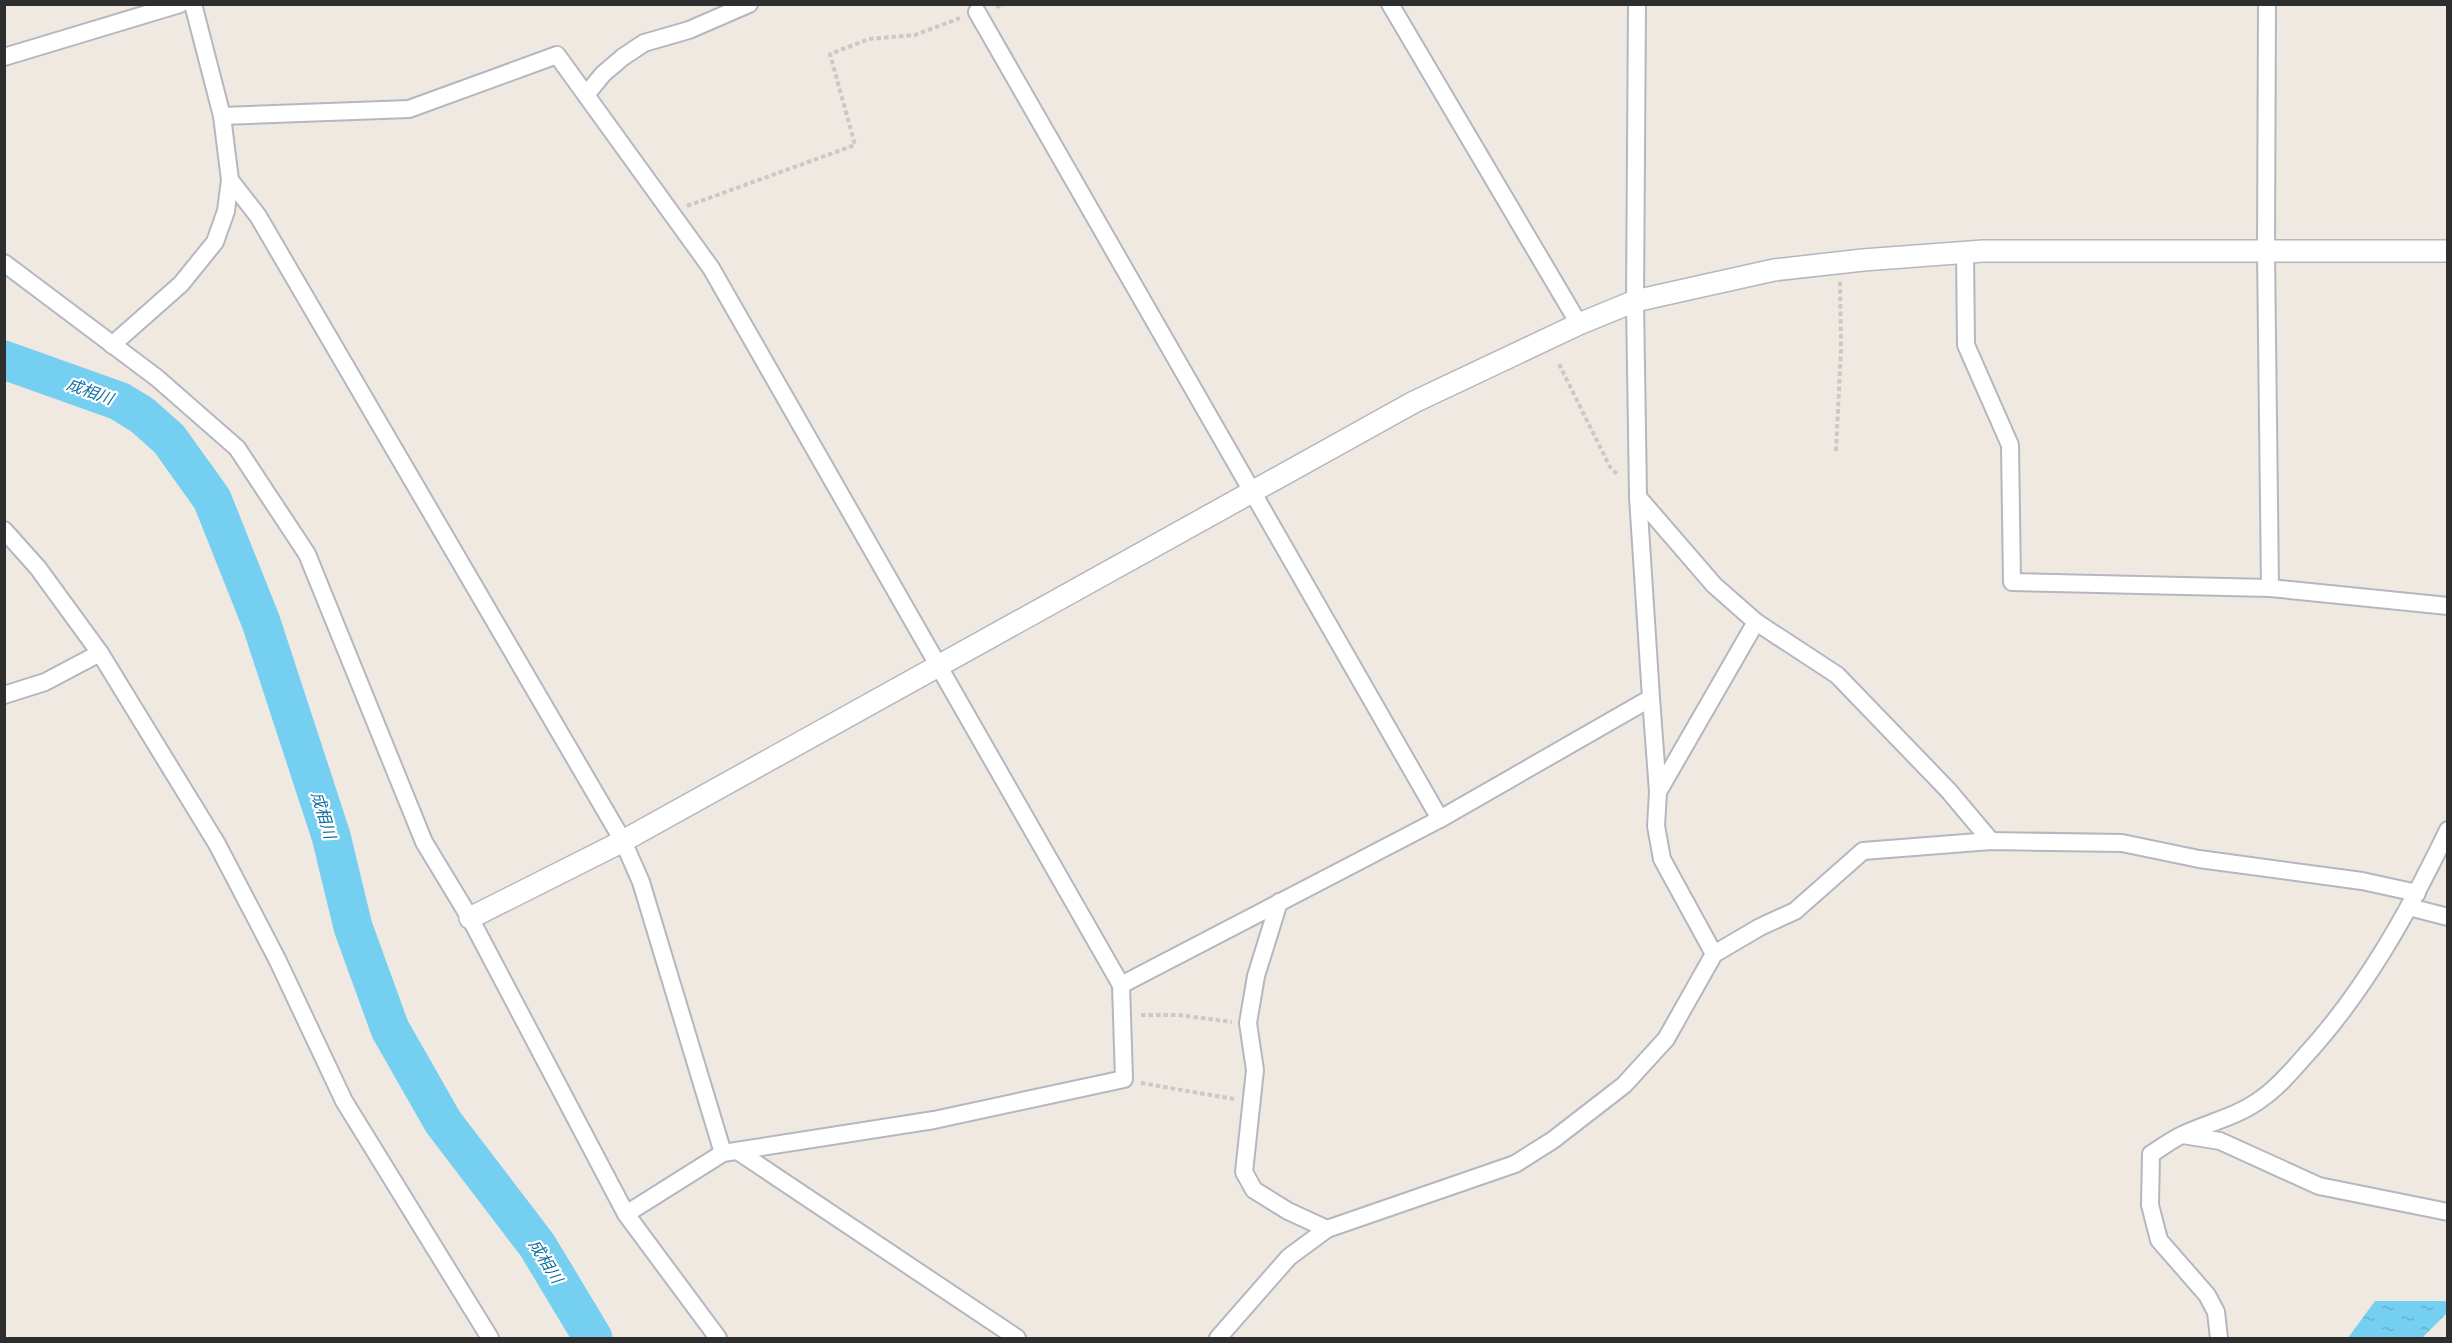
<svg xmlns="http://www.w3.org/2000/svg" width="2452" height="1343" viewBox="0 0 2452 1343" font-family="'Roboto Condensed','Noto Sans JP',sans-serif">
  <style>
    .water { fill: url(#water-ripples) }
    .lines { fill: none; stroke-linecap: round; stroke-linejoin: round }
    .river { stroke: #75cff0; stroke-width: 39 }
    .minor-casing { stroke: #b4b7c1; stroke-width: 20 }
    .tertiary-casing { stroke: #b4b7c1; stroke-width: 24 }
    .path { stroke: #c9c9c9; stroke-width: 4; stroke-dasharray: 4.5 3; stroke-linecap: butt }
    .minor { stroke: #fff; stroke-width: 16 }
    .tertiary { stroke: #fff; stroke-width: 21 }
    .labels { text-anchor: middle; stroke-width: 4.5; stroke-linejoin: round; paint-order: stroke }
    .water-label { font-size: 16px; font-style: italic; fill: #0d6fa3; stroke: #fff }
  </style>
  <defs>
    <pattern id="water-ripples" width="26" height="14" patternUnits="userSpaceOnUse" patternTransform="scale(1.5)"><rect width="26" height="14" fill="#75cff0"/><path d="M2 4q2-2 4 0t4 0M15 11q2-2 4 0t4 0" fill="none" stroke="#66b2ce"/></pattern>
  </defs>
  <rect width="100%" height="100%" fill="#efe9e1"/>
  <path class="water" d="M2375,1301H2447V1313L2422,1338H2348Z"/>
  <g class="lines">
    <path class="river" d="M4,360L119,401L142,415L169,439L212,499L261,622L331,836L353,927L390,1029L443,1122L537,1245L593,1338"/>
    <defs>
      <g id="minor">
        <path d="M193,4L222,116L230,180L258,216L623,841L641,882L723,1153"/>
        <path d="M1390,4L1579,324"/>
        <path d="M977,12L1440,819"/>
        <path d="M4,57L180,4"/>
        <path d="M586,95L603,74L623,57L644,43L689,30L749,4"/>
        <path d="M222,116L409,109L557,55L711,268L1121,985L1440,819L1651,698L1638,497L1635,301L1637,4"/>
        <path d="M1965,252L1966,345L2010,445L2012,582L2270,588L2266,252L2267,4"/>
        <path d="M4,263L157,378L237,448L307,554L424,842L470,918L626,1214L718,1338"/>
        <path d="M112,345L181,284L215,242L226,211L230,180"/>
        <path d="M1638,497L1714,585L1756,622L1837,675L1948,790L1991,841"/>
        <path d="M4,530L38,568L100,653L217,844L277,959L344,1101L490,1338"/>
        <path d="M2270,588L2448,606"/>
        <path d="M4,695L45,682L100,653"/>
        <path d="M1651,698L1658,792"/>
        <path d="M1279,902L1256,976L1248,1023L1255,1070L1244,1172L1254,1190L1288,1211L1327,1229"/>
        <path d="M2409,907L2448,917"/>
        <path d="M1714,954L1662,859L1656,826L1658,792L1756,622"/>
        <path d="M2183,1135L2220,1141L2319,1186L2448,1212"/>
        <path d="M739,1152L1017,1338"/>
        <path d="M626,1214L723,1153L934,1120L1124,1079L1121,985"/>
        <path d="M1218,1338L1289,1257L1327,1229L1515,1164L1553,1140L1624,1085L1666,1039L1714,954L1760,927L1795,911L1863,851L1991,841L2122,843L2199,859L2362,881L2417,893"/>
        <path d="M2219,1338L2216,1312L2207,1295L2159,1240L2150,1205L2151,1154C2161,1148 2171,1140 2182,1135C2209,1122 2237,1117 2261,1099C2277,1088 2291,1072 2304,1057C2365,991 2409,911 2448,830"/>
      </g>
      <path id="tertiary" d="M470,918L623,841L1414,402L1579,324L1635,301L1774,270L1863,260L1983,251H2448"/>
    </defs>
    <use href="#minor" class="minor-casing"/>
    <use href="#tertiary" class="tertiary-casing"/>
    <g class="path">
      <path d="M996,7L1005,4"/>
      <path d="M687,206L855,145L830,54L869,39L915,35L960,18"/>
      <path d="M1559,364L1610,467L1619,476"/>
      <path d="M1836,451L1841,348L1840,281"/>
      <path d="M1141,1015H1179L1232,1022"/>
      <path d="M1141,1083L1234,1099"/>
    </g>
    <use href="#minor" class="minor"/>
    <use href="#tertiary" class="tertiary"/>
  </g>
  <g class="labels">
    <g class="water-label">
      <text transform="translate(90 391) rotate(20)" y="6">成相川</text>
      <text transform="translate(324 815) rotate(73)" y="6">成相川</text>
      <text transform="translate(546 1261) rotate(58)" y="6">成相川</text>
    </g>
  </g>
  <rect width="2452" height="1343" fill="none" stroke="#2e2e2e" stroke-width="12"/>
</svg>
